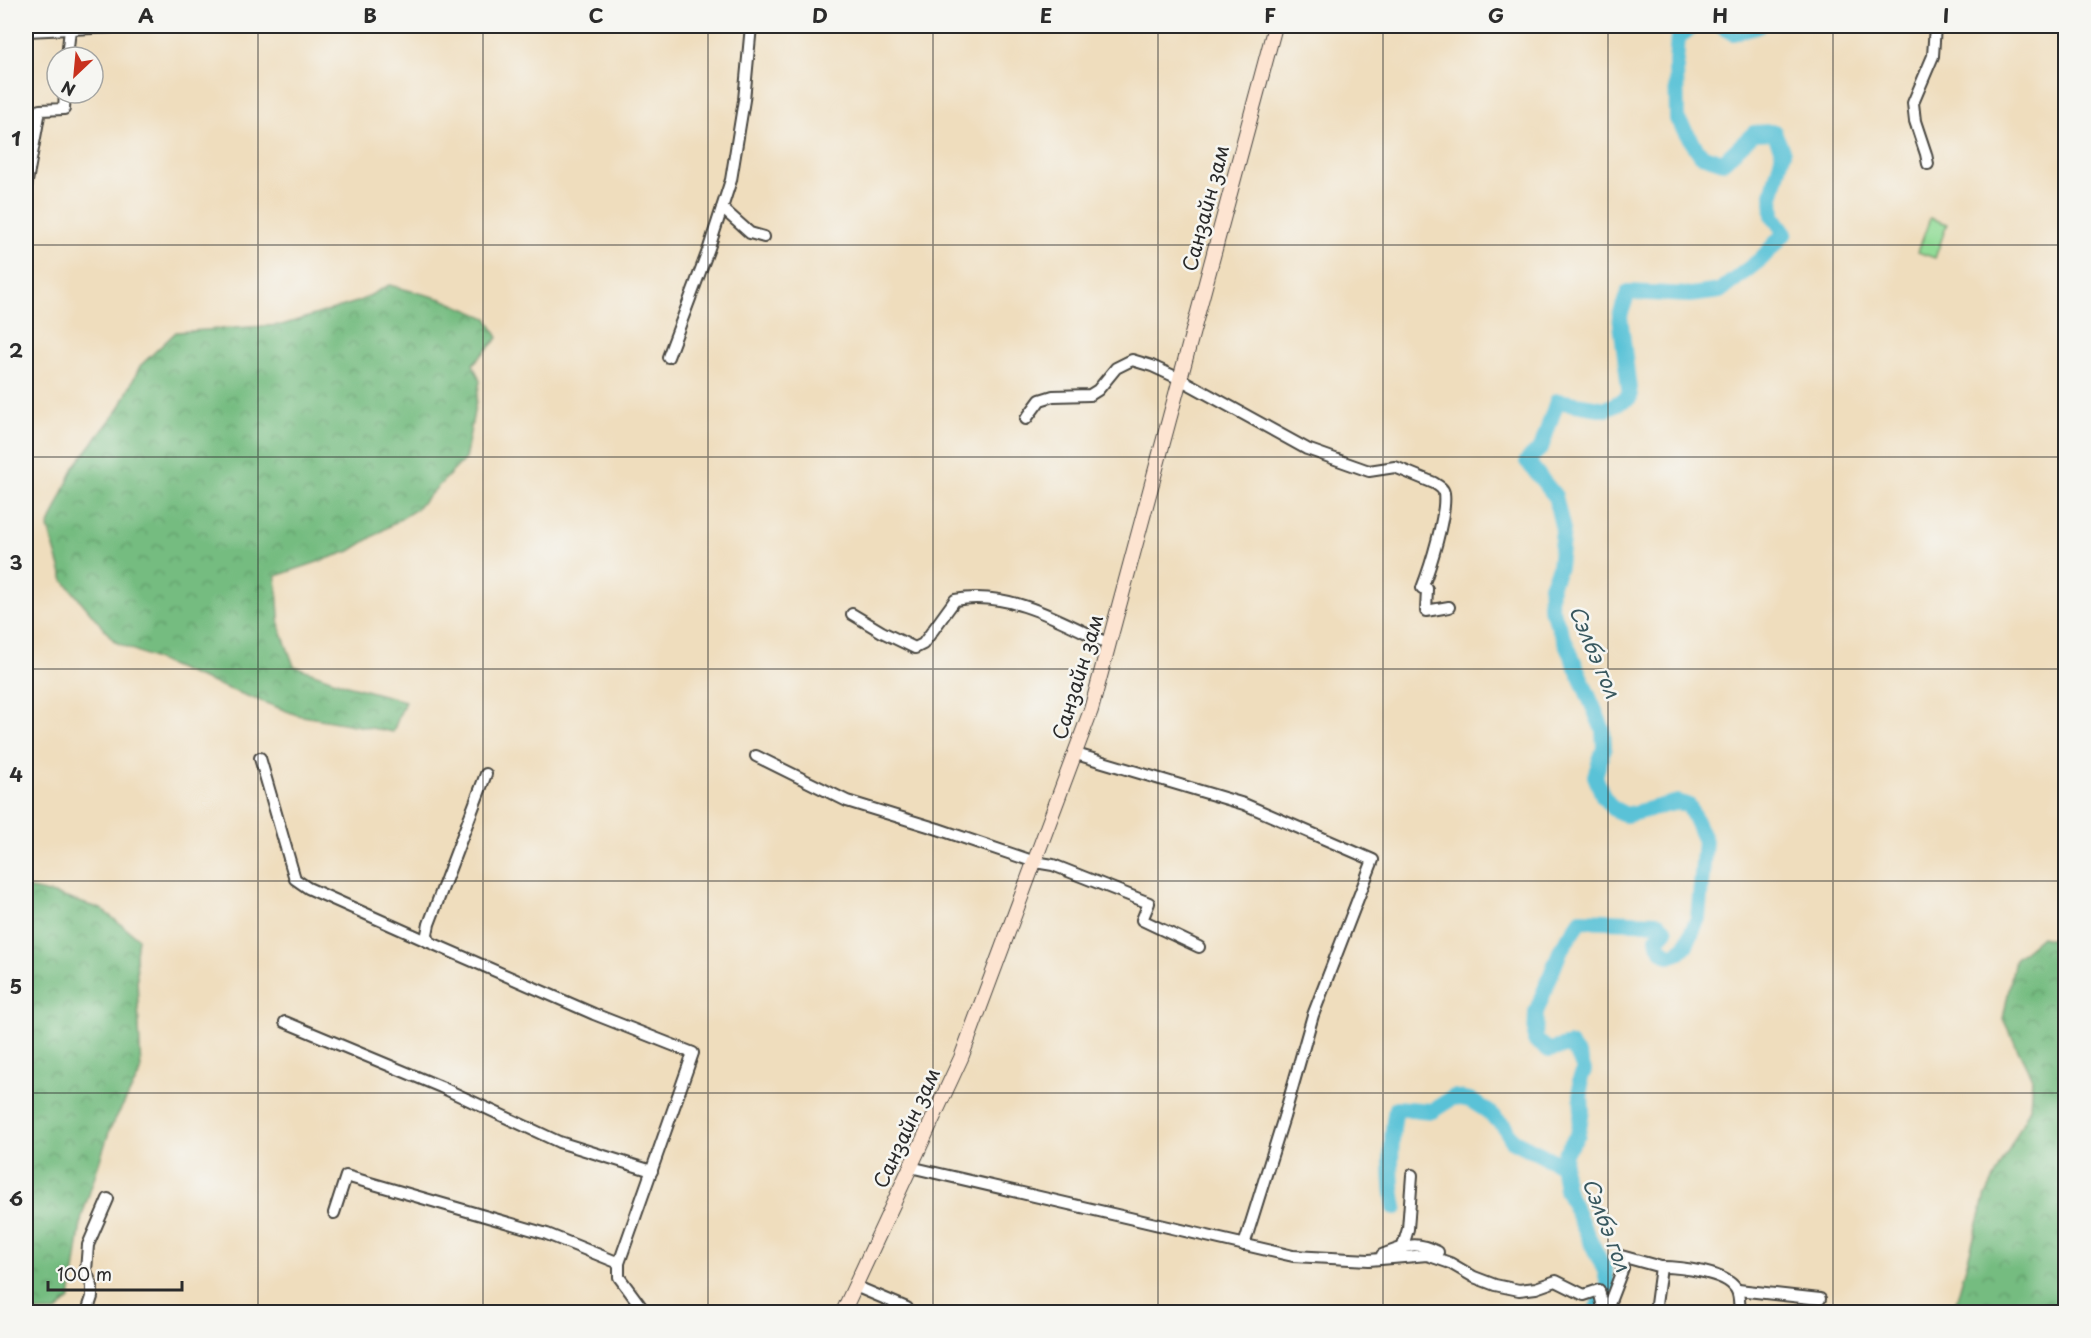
<svg xmlns="http://www.w3.org/2000/svg" width="2091" height="1338" viewBox="0 0 2091 1338" font-family="'Playpen Sans',sans-serif">
  <style>
    .green { fill: #92dc97; stroke: #5e8461; stroke-width: 1.5 }
    .forest { fill: url(#forest-crowns); stroke: #507456; stroke-width: 1.5 }
    .lines { fill: none; stroke-linecap: round; stroke-linejoin: round }
    .river { stroke: #5ac2d7; stroke-width: 16 }
    .street-casing { stroke: #484641; stroke-width: 14 }
    .secondary-casing { stroke: #484641; stroke-width: 16 }
    .street { stroke: #fff; stroke-width: 10 }
    .secondary { stroke: #fde4d1; stroke-width: 14 }
    .grid { fill: none; stroke: #2b2b2b; stroke-width: 1.5; stroke-opacity: 0.55 }
    .labels { text-anchor: middle; stroke-width: 5; stroke-linejoin: round; paint-order: stroke }
    .street-label { font-size: 20px; fill: #2b2b2b; stroke: #f6f6f2 }
    .water-label { font-size: 21px; font-style: italic; fill: #39585f; stroke: #f6f6f2 }
    .neatline { fill: none; stroke: #2b2b2b; stroke-width: 2 }
    .grid-label { font-size: 20px; text-anchor: middle; font-weight: bold; fill: #2b2b2b }
  </style>
  <defs>
    <pattern id="forest-crowns" width="20" height="18" patternUnits="userSpaceOnUse" patternTransform="scale(1.5)"><rect width="20" height="18" fill="#75bc80"/><path d="M2 6a3 3 0 1 1 6 0M12 15a3 3 0 1 1 6 0" fill="none" stroke="#609969"/></pattern>
  </defs>
  <rect width="100%" height="100%" fill="#f6f6f2"/>
  <filter id="ink" filterUnits="userSpaceOnUse"><feTurbulence type="fractalNoise" baseFrequency=".0167" numOctaves="2"/><feDisplacementMap in="SourceGraphic" scale="12" xChannelSelector="R" yChannelSelector="G"/><feConvolveMatrix kernelMatrix="1 2 1 2 8 2 1 2 1" color-interpolation-filters="sRGB"/></filter>
  <filter id="wash" filterUnits="userSpaceOnUse"><feTurbulence type="fractalNoise" baseFrequency=".008" numOctaves="4" result="noise"/><feDisplacementMap in="SourceGraphic" scale="24" xChannelSelector="R" yChannelSelector="G"/><feGaussianBlur stdDeviation="1.35" result="paint"/><feColorMatrix in="noise" values="0 0 0 0 0 0 0 0 0 0 0 0 0 0 0 0 0 1.4 0 .05"/><feComposite in="paint" operator="in"/></filter>
  <g filter="url(#wash)">
    <rect width="100%" height="100%" fill="#efddbd"/>
    <path class="green" d="M1930,218L1947,224L1935,258L1918,252Z"/>
    <g class="forest">
      <path d="M389,285L442,299L487,318L498,338L473,364L480,381L465,459L415,510L350,551L276,576L280,628L294,666L347,685L405,701L393,732L297,715L195,676L115,642L64,581L48,527L74,467L119,409L140,366L176,332L282,325L360,301Z"/>
      <path d="M26,888L54,894L101,909L138,938L136,954L141,1072L110,1129L82,1216L70,1299L56,1312H26Z"/>
      <path d="M2041,937L2065,942V1312H1953L1986,1195L2030,1108L2032,1078L2003,1019L2015,959Z"/>
    </g>
    <g class="lines">
      <g class="river">
        <path d="M1721,26L1733,33L1758,26"/>
        <path d="M1395,1208C1389,1174 1390,1142 1396,1108L1432,1111L1454,1097L1470,1100L1486,1110L1504,1126L1512,1140L1563,1166"/>
        <path d="M1595,1312L1608,1286L1605,1271L1566,1190L1563,1171L1565,1153L1578,1134L1582,1111L1580,1080L1584,1070L1579,1057L1570,1045L1549,1050L1535,1040L1536,1012L1561,949L1581,920L1658,923L1666,931L1657,938C1658,947 1662,951 1670,956L1679,952L1686,945L1698,918L1705,841L1689,806L1678,802L1626,815L1612,808L1603,796L1595,776L1604,748L1603,730L1550,606L1551,586L1559,567L1563,530L1555,496L1527,461L1541,448L1557,401L1606,409L1630,397L1620,316L1628,292L1690,295L1720,291L1761,259L1785,233L1773,216L1772,194L1783,153L1774,132L1754,133L1723,162L1701,155L1677,119L1676,62L1678,37L1693,26"/>
      </g>
    </g>
  </g>
  <g filter="url(#ink)">
    <g class="lines">
      <defs>
        <g id="street">
          <path d="M26,31L136,26"/>
          <path d="M67,57L70,29"/>
          <path d="M1928,164L1926,154L1915,121L1913,103L1933,56L1935,26"/>
          <path d="M26,187L40,110L64,109L65,93"/>
          <path d="M722,208L750,233L764,237"/>
          <path d="M668,357L709,248L731,180L744,100L751,26"/>
          <path d="M1026,419L1040,400L1053,396L1090,395L1098,390L1116,368L1132,360L1152,366L1180,379L1307,449L1369,471L1395,467L1434,483C1439,486 1443,488 1444,493C1447,514 1430,568 1422,588L1427,589L1426,611L1449,607"/>
          <path d="M852,614L882,632L915,648L923,644L955,600C1010,590 1061,621 1109,644"/>
          <path d="M1076,754L1244,804L1373,860L1313,1015L1284,1117L1244,1245"/>
          <path d="M756,756L847,801L938,829L1035,862L1053,865L1149,903L1142,920L1199,947"/>
          <path d="M260,758L295,879L308,888L429,942"/>
          <path d="M486,774L429,924L427,934L429,942L594,1014L693,1053L619,1263V1277L642,1308V1312"/>
          <path d="M285,1022L441,1087L559,1142L652,1171"/>
          <path d="M910,1167L1293,1256L1369,1260L1427,1255L1450,1263L1474,1277L1495,1285L1519,1290L1536,1288L1556,1281L1584,1295L1599,1290L1604,1312"/>
          <path d="M334,1213L346,1176L547,1234L619,1263"/>
          <path d="M1403,1246L1408,1229L1412,1175"/>
          <path d="M1382,1255C1405,1246 1415,1240 1438,1252"/>
          <path d="M1661,1267C1680,1267 1726,1272 1736,1289C1740,1295 1739,1305 1740,1312"/>
          <path d="M855,1286L907,1308"/>
          <path d="M1738,1290L1820,1299"/>
          <path d="M87,1312L92,1297V1286L86,1271L88,1245L108,1199"/>
          <path d="M1606,1312L1623,1268L1621,1256L1661,1267L1655,1312"/>
        </g>
        <path id="secondary" d="M843,1312L961,1058L1091,710L1275,26"/>
      </defs>
      <use href="#street" class="street-casing"/>
      <use href="#secondary" class="secondary-casing"/>
      <use href="#street" class="street"/>
      <use href="#secondary" class="secondary"/>
    </g>
  </g>
  <path class="grid" d="M258,26V1312M483,26V1312M708,26V1312M933,26V1312M1158,26V1312M1383,26V1312M1608,26V1312M1833,26V1312M26,245H2066M26,457H2066M26,669H2066M26,881H2066M26,1093H2066"/>
  <g class="labels">
    <g class="street-label">
      <text transform="translate(1206 208) rotate(-75)" y="7">Санзайн зам</text>
      <text transform="translate(1078 677) rotate(-73)" y="7">Санзайн зам</text>
      <text transform="translate(907 1128) rotate(-65)" y="7">Санзайн зам</text>
    </g>
    <g class="water-label">
      <text transform="translate(1594 652) rotate(67)" y="7">Сэлбэ гол</text>
      <text transform="translate(1606 1225) rotate(69)" y="7">Сэлбэ гол</text>
    </g>
  </g>
  <rect width="2091" height="1338" fill="none" stroke="#f6f6f2" stroke-width="66"/>
  <g transform="translate(75 75) rotate(206)"><circle r="28" fill="#f6f6f2" stroke="#a5a5a2" stroke-width="1.5"/>
  <path d="M0-4.5L10 22L0 15L-10 22Z" fill="#c8321e"/>
  <text y="-9" font-size="16" font-weight="bold" text-anchor="middle" fill="#2b2b2b">N</text>
  </g>
  <path d="M48 1281v9h134v-9" fill="none" stroke="#2b2b2b" stroke-width="3"/>
  <text x="57" y="1281" font-size="18" fill="#2b2b2b" stroke="#f6f6f2" stroke-width="4.5" paint-order="stroke">100 m</text>
  <rect x="33" y="33" width="2025" height="1272" class="neatline"/>
  <g class="grid-label">
    <text x="146" y="23">A</text>
    <text x="370" y="23">B</text>
    <text x="596" y="23">C</text>
    <text x="820" y="23">D</text>
    <text x="1046" y="23">E</text>
    <text x="1270" y="23">F</text>
    <text x="1496" y="23">G</text>
    <text x="1720" y="23">H</text>
    <text x="1946" y="23">I</text>
    <text x="16" y="146">1</text>
    <text x="16" y="358">2</text>
    <text x="16" y="570">3</text>
    <text x="16" y="782">4</text>
    <text x="16" y="994">5</text>
    <text x="16" y="1206">6</text>
  </g>
</svg>
